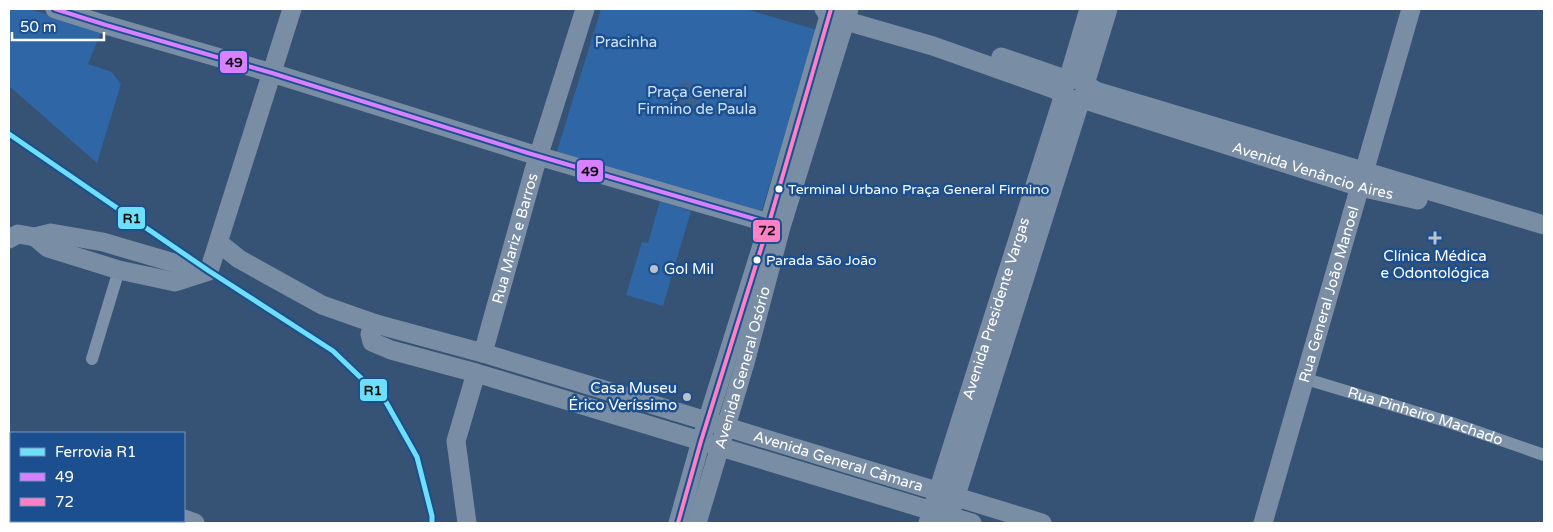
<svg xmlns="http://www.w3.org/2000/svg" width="1553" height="532" viewBox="0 0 1553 532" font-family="'Varela Round',sans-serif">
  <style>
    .green { fill: #2f66a5 }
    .water { fill: #3b618d }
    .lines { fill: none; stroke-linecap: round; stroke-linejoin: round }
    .street { stroke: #7d92a8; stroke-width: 12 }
    .secondary { stroke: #798da4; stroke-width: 19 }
    .bus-1-casing { stroke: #1b4f8f; stroke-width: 8 }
    .bus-2-casing { stroke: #1b4f8f; stroke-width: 8 }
    .bus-1 { stroke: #d880ff; stroke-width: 4 }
    .bus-2 { stroke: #ff80c5; stroke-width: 4 }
    .rail-1-casing { stroke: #1b4f8f; stroke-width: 9 }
    .rail-1 { stroke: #6ddff8; stroke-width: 5 }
    .bus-dot { fill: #fff; stroke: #1b4f8f; stroke-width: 2 }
    .poi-dot { fill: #b9c2ce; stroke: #1b4f8f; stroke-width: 2 }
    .labels { text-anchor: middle; stroke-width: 5; stroke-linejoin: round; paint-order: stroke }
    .bus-label { font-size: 14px; fill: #fff; stroke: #1b4f8f; text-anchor: start }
    .park-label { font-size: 15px; fill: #cfe3fa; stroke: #1b4f8f }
    .street-label { font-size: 15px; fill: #fff; stroke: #1b4f8f }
    .poi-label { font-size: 15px; fill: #fff; stroke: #1b4f8f }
    .line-badge { stroke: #1b4f8f; stroke-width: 2 }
    .pale-badge-label { font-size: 14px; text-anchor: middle; font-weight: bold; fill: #111 }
  </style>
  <rect width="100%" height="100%" fill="#365274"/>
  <g class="green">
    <path d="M9,9H29L102,30L88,64L112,72L121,84L97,163L9,86Z"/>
    <path d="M601,9H746L817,30L760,216L556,154Z"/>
    <path d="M660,201L691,211L663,306L626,295L642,242L648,243Z"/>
  </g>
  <circle class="water" cx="687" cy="96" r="14"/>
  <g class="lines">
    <g class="street">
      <path d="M92,359L119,270"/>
      <path id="s1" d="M1306,379L1452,423L1544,455"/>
      <path d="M137,523L138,521"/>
    </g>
    <g class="secondary">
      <path d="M55,9L106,25L272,73L528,153L769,223"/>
      <path id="s2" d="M824,9L829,16L933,46L1054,89L1073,100L1081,99L1088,101L1360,187L1418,200"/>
      <path d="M1001,57L1068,80"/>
      <path d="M1068,80L1089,9"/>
      <path d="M35,237L48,248L119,270L175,282L209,271L292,9"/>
      <path d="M9,239L18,234L35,237L51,233L103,242L178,264L192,275"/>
      <path id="s3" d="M219,243L239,259L322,305L376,324L483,353L1042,523"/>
      <path d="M376,324L370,334L372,342L391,350L476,373L972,523"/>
      <path id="s4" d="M483,353L534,170L585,9"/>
      <path d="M9,459L11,460"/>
      <path d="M952,508L1081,99L1086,90L1085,84L1108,9"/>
      <path d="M184,519L195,523"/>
      <path d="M467,523L456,441L476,373"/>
      <path d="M678,523L701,441L769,223L831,9"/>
      <path id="s5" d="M697,523L745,363L781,227L849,9"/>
      <path id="s6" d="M928,523L1064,94L1063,89L1068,80L1077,79L1096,91L1544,225"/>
      <path id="s7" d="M1263,523L1411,9"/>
    </g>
    <defs>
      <path id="bus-1" d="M55,9L106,25L272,73L528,153L769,223"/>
      <path id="bus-2" d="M678,523L701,441L769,223L831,9"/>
    </defs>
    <use href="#bus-1" class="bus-1-casing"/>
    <use href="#bus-2" class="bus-2-casing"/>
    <use href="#bus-1" class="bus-1"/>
    <use href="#bus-2" class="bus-2"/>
    <defs>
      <path id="rail-1" d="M9,134L209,271L333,351L386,402L417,457L432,516V523"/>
    </defs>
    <use href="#rail-1" class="rail-1-casing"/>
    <use href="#rail-1" class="rail-1"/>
  </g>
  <g class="bus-dot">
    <circle cx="779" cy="189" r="4.5"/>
    <circle cx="757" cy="260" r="4.5"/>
  </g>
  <g class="poi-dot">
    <path d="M1432.5 230.5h5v5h5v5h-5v5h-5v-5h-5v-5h5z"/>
    <circle cx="654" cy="269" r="5"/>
    <circle cx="687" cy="397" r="5"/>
  </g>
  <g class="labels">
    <g class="bus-label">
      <text x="788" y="194">Terminal Urbano Praça General Firmino</text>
      <text x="766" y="265">Parada São João</text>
    </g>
    <g class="park-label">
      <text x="626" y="47">Pracinha</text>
      <text x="697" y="97">Praça General<tspan x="697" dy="17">Firmino de Paula</tspan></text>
    </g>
    <g class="street-label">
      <text dy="5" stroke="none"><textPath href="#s2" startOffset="518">Avenida Venâncio Aires</textPath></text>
      <text dy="5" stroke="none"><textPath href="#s4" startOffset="119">Rua Mariz e Barros</textPath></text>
      <text dy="5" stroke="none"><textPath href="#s7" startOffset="238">Rua General João Manoel</textPath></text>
      <text dy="5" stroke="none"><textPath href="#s6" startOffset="225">Avenida Presidente Vargas</textPath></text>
      <text dy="5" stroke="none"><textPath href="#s5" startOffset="162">Avenida General Osório</textPath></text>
      <text dy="5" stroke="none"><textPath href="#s1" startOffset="125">Rua Pinheiro Machado</textPath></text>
      <text dy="5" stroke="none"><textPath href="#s3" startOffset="660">Avenida General Câmara</textPath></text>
    </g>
    <g class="poi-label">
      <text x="1435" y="261">Clínica Médica<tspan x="1435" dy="17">e Odontológica</tspan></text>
      <text x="664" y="274" text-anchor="start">Gol Mil</text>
      <text x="677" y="393" text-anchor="end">Casa Museu<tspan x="677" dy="17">Érico Veríssimo</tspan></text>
    </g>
  </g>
  <g class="line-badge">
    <rect x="219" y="50" width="29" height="24" rx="5" fill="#d880ff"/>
    <rect x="576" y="159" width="28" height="24" rx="5" fill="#d880ff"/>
    <rect x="117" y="206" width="29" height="24" rx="5" fill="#6ddff8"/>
    <rect x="752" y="219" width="29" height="24" rx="5" fill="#ff80c5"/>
    <rect x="359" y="378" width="29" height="24" rx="5" fill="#6ddff8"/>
  </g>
  <g class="pale-badge-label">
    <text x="234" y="67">49</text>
    <text x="590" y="176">49</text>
    <text x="132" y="223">R1</text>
    <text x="767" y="235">72</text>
    <text x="373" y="395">R1</text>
  </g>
  <rect width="1553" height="532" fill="none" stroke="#ffffff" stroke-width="20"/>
  <rect x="10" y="432" width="175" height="90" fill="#1b4f8f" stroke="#7695bc"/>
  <rect x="20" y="448" width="25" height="8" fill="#6ddff8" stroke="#7695bc"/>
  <text x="55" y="457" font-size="15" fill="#ffffff">Ferrovia R1</text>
  <rect x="20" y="473" width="25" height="8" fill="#d880ff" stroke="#7695bc"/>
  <text x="55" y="482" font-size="15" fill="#ffffff">49</text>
  <rect x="20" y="498" width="25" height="8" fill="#ff80c5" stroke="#7695bc"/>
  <text x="55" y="507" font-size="15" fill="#ffffff">72</text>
  <path d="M12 32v8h92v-8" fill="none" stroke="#ffffff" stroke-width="2.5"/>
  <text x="20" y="32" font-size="15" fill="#ffffff" stroke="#1b4f8f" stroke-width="4" paint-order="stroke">50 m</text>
</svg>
